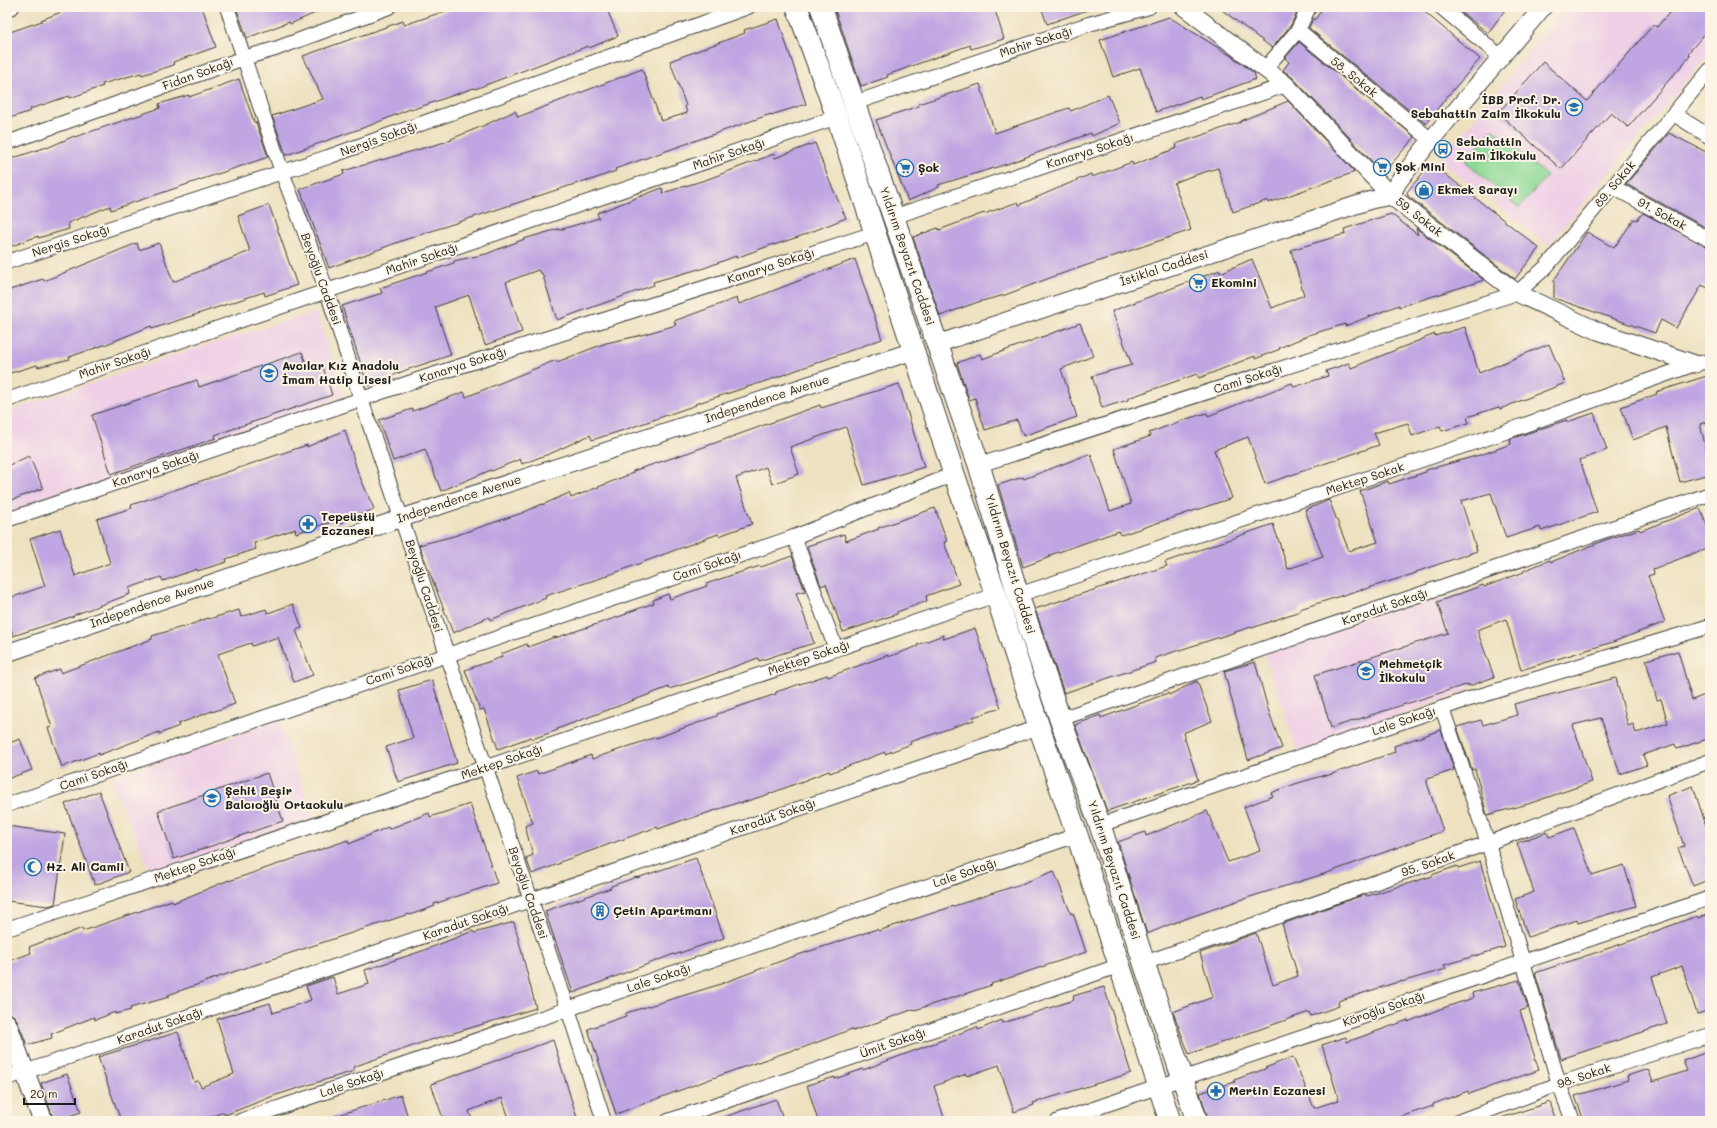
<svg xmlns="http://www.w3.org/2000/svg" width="1717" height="1128" viewBox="0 0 1717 1128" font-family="Mali,sans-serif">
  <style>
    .built { fill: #efd0e6 }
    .green { fill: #8cd997; stroke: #547a5a }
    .building { fill: #bfa6e2 }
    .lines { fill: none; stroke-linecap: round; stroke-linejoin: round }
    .minor-casing { stroke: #3b3a35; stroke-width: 16 }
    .tertiary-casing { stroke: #3b3a35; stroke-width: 19 }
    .secondary-casing { stroke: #3b3a35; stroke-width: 21 }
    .primary-casing { stroke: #3b3a35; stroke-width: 23 }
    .minor { stroke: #fff; stroke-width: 14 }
    .tertiary { stroke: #fff; stroke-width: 17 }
    .secondary { stroke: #fff; stroke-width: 19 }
    .primary { stroke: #fff; stroke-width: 21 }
    .labels { text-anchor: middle; stroke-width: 4; stroke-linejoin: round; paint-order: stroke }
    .street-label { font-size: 12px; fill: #1c1c1c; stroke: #fcf5e5 }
    .poi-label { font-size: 12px; font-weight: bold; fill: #1c1c1c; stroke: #fcf5e5; text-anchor: start }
  </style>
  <rect width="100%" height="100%" fill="#fcf5e5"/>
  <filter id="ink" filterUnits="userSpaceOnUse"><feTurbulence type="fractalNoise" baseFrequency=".025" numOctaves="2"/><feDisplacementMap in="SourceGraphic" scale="8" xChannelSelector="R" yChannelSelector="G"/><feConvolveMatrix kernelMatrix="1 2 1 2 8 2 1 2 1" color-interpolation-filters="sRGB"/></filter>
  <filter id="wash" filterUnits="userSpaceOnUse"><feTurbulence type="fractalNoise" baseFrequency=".012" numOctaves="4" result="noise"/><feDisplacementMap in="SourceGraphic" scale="16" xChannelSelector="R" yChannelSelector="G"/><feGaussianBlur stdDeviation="0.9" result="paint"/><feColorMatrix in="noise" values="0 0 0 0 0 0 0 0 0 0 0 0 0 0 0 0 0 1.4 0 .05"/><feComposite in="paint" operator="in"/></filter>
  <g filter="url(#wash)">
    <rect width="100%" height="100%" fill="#ede1c0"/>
    <g class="built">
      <path d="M1566,7H1710V53L1548,245L1440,161Z"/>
      <path d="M316,312L344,396L225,440L7,514V412L193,349Z"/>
      <path d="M1432,596L1468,690L1298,752L1264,652Z"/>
      <path d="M279,720L313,817L152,873L110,779Z"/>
    </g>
    <path class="green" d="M1493,129L1547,176L1519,208L1465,161Z"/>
    <g id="blocks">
      <g class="building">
        <path d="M74,7H202L216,47L173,62L174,65L142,75L141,73L102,84L103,86L70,98L69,96L30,109L31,111L7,119V33L42,21L41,20Z"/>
        <path d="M236,7H329L290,24L289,22L247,38Z"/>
        <path d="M457,7H606L618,36L589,48L588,46L475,89L474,88L411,110L410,109L371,125L286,155L272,116L323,99L303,56L403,21L404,25Z"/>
        <path d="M834,7H994L1004,39L971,49L970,45L887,75L888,77L861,86Z"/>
        <path d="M1041,7H1089L1090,9L1047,24Z"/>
        <path d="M1218,7H1297L1299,8L1291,25L1272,48Z"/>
        <path d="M1323,7H1419L1480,59L1445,99L1426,124L1309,28L1313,18L1315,20Z"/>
        <path d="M1454,7H1507L1488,33Z"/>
        <path d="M1674,7H1710V28L1688,53L1690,56L1628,127L1611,113L1561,169L1498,113L1543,62L1587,101L1654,24L1657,27Z"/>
        <path d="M1169,17L1233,57L1254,73L1256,79L1201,99L1200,96L1156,112L1140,68L1113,77L1100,40Z"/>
        <path d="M778,19L806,104L771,115V114L615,169L616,171L588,181L587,180L404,240L329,268L300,189L344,174L343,171L452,140L451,139L485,125L515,111L518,117L642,69L661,121L687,113L685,106H686L670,61L745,33L744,30Z"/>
        <path d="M1299,42L1415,137L1383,173L1293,78L1283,70L1289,62L1285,58Z"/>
        <path d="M239,79L254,122H256L268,157L111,210L110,206L68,223L69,229L38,238V236L7,248V160L47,147V148L74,136L75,137L160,108L159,104L189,95V97Z"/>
        <path d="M980,84L995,133L1069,108L1071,111L1108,95L1120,123L1092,136L1091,133L1007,164L938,185L939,187L908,201L876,120L919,106L918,104Z"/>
        <path d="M1288,101L1355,172L1268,203V200L1233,212L1218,168L1189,177L1174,183L1191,230L1055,276L1005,295L978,302L940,316L913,237L938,228L939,230L984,213V214L1018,202L1019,205L1091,174L1092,177L1132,162L1133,165L1177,148L1176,144L1241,122V121Z"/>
        <path d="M1669,133L1710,154V230L1626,184Z"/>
        <path d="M815,143L829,180L846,218L801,236L774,245V244L736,258V256L699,270V269L653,282L654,285L557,320L542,273H540L538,270L506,282L522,332L485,345L469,295L435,307L451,355L406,370L368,386L342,306L382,293L380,288L454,263V261L486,254L527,238L558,229L559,230L599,218L597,213L662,188L663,193L708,179L774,154L775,158Z"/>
        <path d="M1431,163L1539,248L1515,279L1408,196L1407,192Z"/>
        <path d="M269,205L297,285L265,296L264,292L152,329L151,326L107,344L69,357L70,359L38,367L37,365L7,374V291L43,279L44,281L137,243L139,250L159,243L173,282L250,251L238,216Z"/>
        <path d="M1643,213L1710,248V289L1702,285L1676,328L1661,320L1655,333L1554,298V280L1587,232L1614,248L1634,219L1637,220Z"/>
        <path d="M1391,214L1418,235L1416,228L1484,280L1399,307V305L1345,326V324L1309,335L1279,348L1280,349L1255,359V356L1199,378L1197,374L1128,398V400L1102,408L1092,376L1132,365L1112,311L1220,270V273L1252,259L1272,308L1304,295L1291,250L1345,234L1344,229Z"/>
        <path d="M855,259L882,339L772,379L695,404L696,405L627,429L592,440L590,435L554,452L522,464L520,459L492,471L491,470L441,491L425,449L393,461L379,420L412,409L413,411L464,392L466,397L556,360L557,362L606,343L638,336L676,325L674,321L737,298L739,304Z"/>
        <path d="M1080,323L1093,356L1061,369L1077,417L1023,436L1017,420L985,430L975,398L969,400L957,363L980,354L982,359Z"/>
        <path d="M1465,327L1479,373L1549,344L1565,383L1500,409L1499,407L1467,417L1469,423L1442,431L1440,426L1412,436L1408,423L1374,433L1379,445L1265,484L1248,437L1214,450L1232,498L1121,535L1119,531L1050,555V557L1023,567L998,485L1023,477L1024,479L1089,454L1091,455L1110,511L1131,504L1114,449L1151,436L1149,433L1186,419L1207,413L1208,416L1292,383L1294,387L1328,376L1326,371L1349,363L1351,368L1435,334V336Z"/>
        <path d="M302,352L308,369L322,364L332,395L215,435L216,438L111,474L92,415L197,380L199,387Z"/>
        <path d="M1710,375V421L1700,424L1710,465V474L1680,482L1666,427L1633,440L1621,407L1657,394L1656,392Z"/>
        <path d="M899,384L924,467L864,485L846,427L790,447L799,474L772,484L766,467L736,478L752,524L719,536L718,534L601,578L545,596L546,598L490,620L489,617L453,633L419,545L454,536L522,513L542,504V505L569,493L571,498L633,473V471L690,452L820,405L821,408Z"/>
        <path d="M1594,413L1607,450L1580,460L1597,512L1541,531L1540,527L1506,538L1491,493L1461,501L1477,551L1416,572V573L1362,590V589L1300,609V611L1252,628L1251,627L1155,658L1156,662L1064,693L1035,609L1167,566L1165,562L1273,524L1288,569L1323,557L1305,510L1329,500L1349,551L1378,542L1360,491L1388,481L1389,484L1426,472V470L1483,454L1511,444L1510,439L1567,420V422Z"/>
        <path d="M345,430L357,470L374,509L336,525L334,521L296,533L295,529L254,543L256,549L226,559L227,562L197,571V569L163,581L161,577L129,588L130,594L74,615V616L13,636L7,616V599L45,586L30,539L60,529L75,576L110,563L97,519L132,508L131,505L265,459L307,445V447Z"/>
        <path d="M29,456L43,488L7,502V466Z"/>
        <path d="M935,508L947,541L944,542L959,584L926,596L927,601L897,612V614L843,632L826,584L821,586L807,546L844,534L846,541L879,529L878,528Z"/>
        <path d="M1700,508L1710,533V547L1653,569L1654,574L1648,576L1665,622L1613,642L1521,670L1506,619L1477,630L1494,677L1469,686L1468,684L1331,728L1315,675L1448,633L1437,602L1483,585L1484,587L1524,572L1523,571L1550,560L1551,562L1605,540L1639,529L1640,531Z"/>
        <path d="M792,556L805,591L796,593L814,643L759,661L758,658L698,680L669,689V687L557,729L558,730L532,739L531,737L498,749L484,709L480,710L465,670L502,657L501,654L527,644L528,647L555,637V638L627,614L626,613L654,603L653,600L668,594L670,599L707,586L706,584L732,575L760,566L761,567Z"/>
        <path d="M293,604L302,628L296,630L313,675L294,682L278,637L252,646L251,643L218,654L235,704L212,712V711L178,724L179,726L159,734V732L99,755V753L62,767L48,728L52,727L35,678L60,669L61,673L152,639V636L182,627V628L208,618L209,619L239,610L241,617L266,609L268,613Z"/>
        <path d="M975,628L1001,708L973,717L974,720L910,742L911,744L885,754V752L830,773L829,771L769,794L741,803L740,802L686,820V819L658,829L657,827L560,862L561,863L532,874L526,858L533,855L525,826L533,823L517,778L537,771L538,774L591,755L592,759L656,737V738L717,716V714L776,694V692L827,675L828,677L888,655V657L918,646L917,645L943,635L944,639Z"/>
        <path d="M1678,651L1692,700L1710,693V738L1677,749L1675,744L1643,755L1647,765L1620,774L1601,718L1573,725L1592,782L1528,804L1487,815L1475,769L1472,770L1457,727L1481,720L1483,725L1517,715L1514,704L1616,678L1628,726L1633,724L1636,733L1668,723L1661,699L1657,700L1646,660Z"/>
        <path d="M1255,662L1268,709L1282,748L1248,760L1224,671Z"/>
        <path d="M432,680L457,763L398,782L386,747L413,738L399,690Z"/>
        <path d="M1197,681L1212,721L1183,733L1198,780L1107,811L1075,725L1100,715L1101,718L1168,693L1169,695Z"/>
        <path d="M1441,730L1454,770L1427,779V783L1443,831L1327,873L1237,901L1176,922L1147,934L1118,842L1145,832L1146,836L1207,811L1228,862L1260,851L1244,807L1273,796L1271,793L1295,784L1325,775L1326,776L1395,752L1394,746Z"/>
        <path d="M20,739L32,770L7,779V744Z"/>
        <path d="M267,773L283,821L174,859L158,811Z"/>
        <path d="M1693,786L1710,838V879L1693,886L1678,848L1684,846L1667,796Z"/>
        <path d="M99,791L129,872L95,885L65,804Z"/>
        <path d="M470,804L497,883L434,904L435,906L410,915L409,914L227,974L168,995L169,997L130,1008L131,1010L115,1014V1012L95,1020L94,1017L51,1034L52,1038L27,1045L17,1020L14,1016L10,1013L7,1006V962L31,953L29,947L50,939V941L82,928L83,931L172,900L173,903L229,880V881L348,840L349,844L388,827L389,829L429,813L430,817Z"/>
        <path d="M7,826L65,834L55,904L48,906L7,901Z"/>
        <path d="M1574,828L1592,875L1624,865L1636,906L1578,923L1577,920L1528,937L1515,899L1534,892L1517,843L1547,832L1549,837Z"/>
        <path d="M696,858L724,938L674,955V954L573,993L545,911L611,888V886L637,877V878Z"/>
        <path d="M1480,861L1505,947L1444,965L1446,969L1401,982V981L1338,1001L1339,1006L1311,1016L1309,1012L1189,1054L1173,1012L1213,997L1200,953L1256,933L1273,985L1298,976L1282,924L1366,894L1367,896L1433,876L1432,875L1457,866L1458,868Z"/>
        <path d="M1054,871L1071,914L1073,913L1086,952L991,984L992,985L915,1010L914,1009L853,1031L852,1029L797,1050L796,1049L732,1071L616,1114L588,1029L626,1016V1013L718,985L789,958L877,929L878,931L1021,884Z"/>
        <path d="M1710,914V1010L1697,1014L1682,966L1652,977L1667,1024L1561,1059L1535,973L1648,935V934L1697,916L1698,918Z"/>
        <path d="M514,922L536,1008L424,1042L353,1067L354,1071L276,1095L225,1115L224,1112L199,1121H121L98,1057L178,1032L194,1082L198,1081L201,1087L234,1074L217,1019L270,1003L273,1013L311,1000L306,986L333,977L338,994L369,984L365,970L422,951L473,931L474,933Z"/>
        <path d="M1519,980L1528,1008L1520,1011L1539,1070L1469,1094L1468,1091L1433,1104V1106L1388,1121H1209L1200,1093L1235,1082L1234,1080L1265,1069V1068L1293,1057L1314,1108L1339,1100L1322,1045L1346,1037L1347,1042L1408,1020V1022L1440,1009L1473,998L1472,993Z"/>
        <path d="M1104,987L1131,1073L1033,1103L1034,1105L1014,1112L999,1065L967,1076L966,1074L934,1086L945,1121H818L807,1085L835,1077V1079L863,1069V1070L977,1027L978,1030L1002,1020L1003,1023L1074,1000L1073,996Z"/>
        <path d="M553,1040L578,1121H510L502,1098L469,1111L473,1121H444L431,1084Z"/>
        <path d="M1710,1051V1121H1584L1575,1096L1628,1080L1627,1076L1648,1069L1653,1082L1687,1071L1683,1061Z"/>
        <path d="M67,1074L81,1112L54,1121L41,1083Z"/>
        <path d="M401,1095L409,1121H330L329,1118Z"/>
        <path d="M776,1099L784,1121H719V1119Z"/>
        <path d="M1550,1102L1556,1121H1502L1501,1118Z"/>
      </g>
    </g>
  </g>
  <g filter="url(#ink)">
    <use href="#blocks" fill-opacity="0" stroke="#3b3a35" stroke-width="1"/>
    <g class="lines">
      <defs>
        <g id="minor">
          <path d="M227,7L282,172L327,291L361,399L447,654L568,1009L604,1121"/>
          <path d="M1309,7L1298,30L1431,140"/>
          <path d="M1441,7L1501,57"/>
          <path d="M7,9L12,7"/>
          <path d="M1265,69L1298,30"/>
          <path d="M854,103L1089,24L1149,7"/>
          <path d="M1674,114L1710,137"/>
          <path d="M7,143L244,58L275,49L389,7"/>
          <path d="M1613,187L1710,240"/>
          <path d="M893,217L1286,85"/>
          <path d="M7,262L328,157L748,7"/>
          <path d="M7,400L837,117"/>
          <path d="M979,465L1517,293L1546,267L1710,70"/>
          <path d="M7,520L423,378L875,233"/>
          <path d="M794,537L836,649"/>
          <path d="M1018,595L1505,432L1695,364L1710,361"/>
          <path d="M1442,708L1488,843L1559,1084L1573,1121"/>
          <path d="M1060,719L1710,494"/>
          <path d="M7,805L794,537L954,474"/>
          <path d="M1100,825L1463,701L1710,626"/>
          <path d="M7,929L996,595"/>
          <path d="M1144,963L1488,843L1710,761"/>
          <path d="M7,1078L1039,727"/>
          <path d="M240,1121L1077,835"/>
          <path d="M668,1121L1118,966"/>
          <path d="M1058,1121L1710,898"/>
          <path d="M1460,1121L1559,1084L1710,1035"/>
        </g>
        <g id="tertiary">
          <path d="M1184,7L1286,85L1391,196L1517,293L1598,331L1695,364"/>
          <path d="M1391,196L1398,182L1431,140L1543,7"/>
          <path d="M937,344L1371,200L1391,196"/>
          <path d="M7,653L402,518L913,351"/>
        </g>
        <path id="secondary" d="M7,1024L43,1121"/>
        <g id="primary">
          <path d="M797,7L837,117L954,474L996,595L1039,727L1077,835L1170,1121"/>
          <path d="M821,7L979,465L1018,595L1060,719L1100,825L1144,963L1197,1121"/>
        </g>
      </defs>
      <use href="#minor" class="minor-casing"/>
      <use href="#tertiary" class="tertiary-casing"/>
      <use href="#secondary" class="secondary-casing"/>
      <use href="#primary" class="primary-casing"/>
      <use href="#minor" class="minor"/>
      <use href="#tertiary" class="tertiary"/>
      <use href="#secondary" class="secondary"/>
      <use href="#primary" class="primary"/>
    </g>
  </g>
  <defs>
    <symbol id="school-ring" viewBox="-11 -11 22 22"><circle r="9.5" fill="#fcf5e5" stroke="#1f6fb2" stroke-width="1.5"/><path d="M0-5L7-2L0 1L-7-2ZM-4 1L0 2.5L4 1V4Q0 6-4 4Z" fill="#1f6fb2"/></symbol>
    <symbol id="bus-ring" viewBox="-11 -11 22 22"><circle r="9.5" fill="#fcf5e5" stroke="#1f6fb2" stroke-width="1.5"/><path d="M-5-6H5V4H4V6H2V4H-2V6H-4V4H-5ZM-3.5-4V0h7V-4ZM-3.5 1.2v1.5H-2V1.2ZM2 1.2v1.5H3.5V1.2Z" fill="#1f6fb2"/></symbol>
    <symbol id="supermarket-ring" viewBox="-11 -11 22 22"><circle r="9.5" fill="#fcf5e5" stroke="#1f6fb2" stroke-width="1.5"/><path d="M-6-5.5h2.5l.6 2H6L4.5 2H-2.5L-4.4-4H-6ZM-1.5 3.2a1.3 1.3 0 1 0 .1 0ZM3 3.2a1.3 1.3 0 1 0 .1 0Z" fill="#1f6fb2"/></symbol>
    <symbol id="shop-ring" viewBox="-11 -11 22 22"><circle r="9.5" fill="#fcf5e5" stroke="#1f6fb2" stroke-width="1.5"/><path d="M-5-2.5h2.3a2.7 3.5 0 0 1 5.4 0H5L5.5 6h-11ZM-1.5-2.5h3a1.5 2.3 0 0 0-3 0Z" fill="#1f6fb2"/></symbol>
    <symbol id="pharmacy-ring" viewBox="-11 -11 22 22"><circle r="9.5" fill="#fcf5e5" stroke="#1f6fb2" stroke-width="1.5"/><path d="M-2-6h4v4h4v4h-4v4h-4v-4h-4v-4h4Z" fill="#1f6fb2"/></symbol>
    <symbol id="mosque-ring" viewBox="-11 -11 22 22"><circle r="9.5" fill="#fcf5e5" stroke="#1f6fb2" stroke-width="1.5"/><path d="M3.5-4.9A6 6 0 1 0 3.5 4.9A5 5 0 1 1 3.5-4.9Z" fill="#1f6fb2"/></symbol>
    <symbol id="building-ring" viewBox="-11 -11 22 22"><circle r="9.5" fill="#fcf5e5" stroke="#1f6fb2" stroke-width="1.5"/><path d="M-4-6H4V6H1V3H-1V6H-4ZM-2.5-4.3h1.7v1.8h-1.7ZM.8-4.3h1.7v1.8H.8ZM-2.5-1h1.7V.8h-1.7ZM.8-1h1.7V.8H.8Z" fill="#1f6fb2"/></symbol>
  </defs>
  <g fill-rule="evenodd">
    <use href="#school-ring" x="1564" y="97" width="20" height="20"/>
    <use href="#bus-ring" x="1433" y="139" width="20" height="20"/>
    <use href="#supermarket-ring" x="1372" y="157" width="20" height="20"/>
    <use href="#supermarket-ring" x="895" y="158" width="20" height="20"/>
    <use href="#shop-ring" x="1414" y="180" width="20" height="20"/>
    <use href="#supermarket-ring" x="1188" y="273" width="20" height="20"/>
    <use href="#school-ring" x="259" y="363" width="20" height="20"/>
    <use href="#pharmacy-ring" x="298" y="514" width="20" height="20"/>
    <use href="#school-ring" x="1356" y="661" width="20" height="20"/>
    <use href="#school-ring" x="202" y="788" width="20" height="20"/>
    <use href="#mosque-ring" x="23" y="857" width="20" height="20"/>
    <use href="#building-ring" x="590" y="901" width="20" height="20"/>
    <use href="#pharmacy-ring" x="1206" y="1081" width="20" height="20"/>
  </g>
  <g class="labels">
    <g class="street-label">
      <text transform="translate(1036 42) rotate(-18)" y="4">Mahir Sokağı</text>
      <text transform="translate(198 74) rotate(-20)" y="4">Fidan Sokağı</text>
      <text transform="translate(1354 77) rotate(39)" y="4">58. Sokak</text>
      <text transform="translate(379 139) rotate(-20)" y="4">Nergis Sokağı</text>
      <text transform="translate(1090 151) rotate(-18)" y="4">Kanarya Sokağı</text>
      <text transform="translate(729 154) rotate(-19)" y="4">Mahir Sokağı</text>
      <text transform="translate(1615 184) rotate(-50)" y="4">89. Sokak</text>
      <text transform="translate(1662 214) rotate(29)" y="4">91. Sokak</text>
      <text transform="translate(1419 217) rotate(38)" y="4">59. Sokak</text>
      <text transform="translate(71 241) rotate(-18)" y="4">Nergis Sokağı</text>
      <text transform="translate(907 256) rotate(71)" y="4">Yıldırım Beyazıt Caddesi</text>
      <text transform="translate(422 259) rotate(-19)" y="4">Mahir Sokağı</text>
      <text transform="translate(771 266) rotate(-18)" y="4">Kanarya Sokağı</text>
      <text transform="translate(1164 268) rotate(-18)" y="4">İstiklal Caddesi</text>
      <text transform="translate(321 279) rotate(70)" y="4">Beyoğlu Caddesi</text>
      <text transform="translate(115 363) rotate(-19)" y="4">Mahir Sokağı</text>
      <text transform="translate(463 365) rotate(-18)" y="4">Kanarya Sokağı</text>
      <text transform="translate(1248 379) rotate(-18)" y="4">Cami Sokağı</text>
      <text transform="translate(767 399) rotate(-18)" y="4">Independence Avenue</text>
      <text transform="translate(156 469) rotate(-19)" y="4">Kanarya Sokağı</text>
      <text transform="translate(1365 479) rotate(-18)" y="4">Mektep Sokak</text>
      <text transform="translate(459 499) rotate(-18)" y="4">Independence Avenue</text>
      <text transform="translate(1010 564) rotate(73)" y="4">Yıldırım Beyazıt Caddesi</text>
      <text transform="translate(707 566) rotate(-19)" y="4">Cami Sokağı</text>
      <text transform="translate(424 586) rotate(72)" y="4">Beyoğlu Caddesi</text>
      <text transform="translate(152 603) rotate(-19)" y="4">Independence Avenue</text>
      <text transform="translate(1385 607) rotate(-19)" y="4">Karadut Sokağı</text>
      <text transform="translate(809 658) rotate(-19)" y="4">Mektep Sokağı</text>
      <text transform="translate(400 670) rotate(-19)" y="4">Cami Sokağı</text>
      <text transform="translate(1404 721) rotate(-19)" y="4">Lale Sokağı</text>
      <text transform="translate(502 762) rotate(-19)" y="4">Mektep Sokağı</text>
      <text transform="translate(94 775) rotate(-19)" y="4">Cami Sokağı</text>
      <text transform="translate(773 817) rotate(-19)" y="4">Karadut Sokağı</text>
      <text transform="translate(1428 864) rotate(-19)" y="4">95. Sokak</text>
      <text transform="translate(195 865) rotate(-19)" y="4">Mektep Sokağı</text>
      <text transform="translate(1114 870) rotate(72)" y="4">Yıldırım Beyazıt Caddesi</text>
      <text transform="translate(965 873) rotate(-19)" y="4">Lale Sokağı</text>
      <text transform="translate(528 893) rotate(71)" y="4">Beyoğlu Caddesi</text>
      <text transform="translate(466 922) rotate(-19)" y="4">Karadut Sokağı</text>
      <text transform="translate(659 978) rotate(-19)" y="4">Lale Sokağı</text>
      <text transform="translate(1384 1009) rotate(-19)" y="4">Köroğlu Sokağı</text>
      <text transform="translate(160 1026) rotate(-19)" y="4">Karadut Sokağı</text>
      <text transform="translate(893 1043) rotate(-19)" y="4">Ümit Sokağı</text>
      <text transform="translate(1584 1076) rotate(-18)" y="4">98. Sokak</text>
      <text transform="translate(352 1083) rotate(-19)" y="4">Lale Sokağı</text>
    </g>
    <g class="poi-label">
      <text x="1561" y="104" text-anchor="end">İBB Prof. Dr.<tspan x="1561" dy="14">Sebahattin Zaim İlkokulu</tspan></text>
      <text x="1456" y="146">Sebahattin<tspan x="1456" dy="14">Zaim İlkokulu</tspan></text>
      <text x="1395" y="171">Şok Mini</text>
      <text x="918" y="172">Şok</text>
      <text x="1437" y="194">Ekmek Sarayı</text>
      <text x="1211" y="287">Ekomini</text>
      <text x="282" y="370">Avcılar Kız Anadolu<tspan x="282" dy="14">İmam Hatip Lisesi</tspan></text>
      <text x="321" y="521">Tepeüstü<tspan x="321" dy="14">Eczanesi</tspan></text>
      <text x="1379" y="668">Mehmetçik<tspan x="1379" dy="14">İlkokulu</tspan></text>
      <text x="225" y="795">Şehit Beşir<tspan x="225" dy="14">Balcıoğlu Ortaokulu</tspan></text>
      <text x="46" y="871">Hz. Ali Camii</text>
      <text x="613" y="915">Çetin Apartmanı</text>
      <text x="1229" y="1095">Mertin Eczanesi</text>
    </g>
  </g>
  <rect width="1717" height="1128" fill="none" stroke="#fcf5e5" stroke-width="24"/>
  <path d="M24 1098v6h51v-6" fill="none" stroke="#1c1c1c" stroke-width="2"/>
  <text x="30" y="1098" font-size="12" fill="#1c1c1c" stroke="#fcf5e5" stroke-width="3" paint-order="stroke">20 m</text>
</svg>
